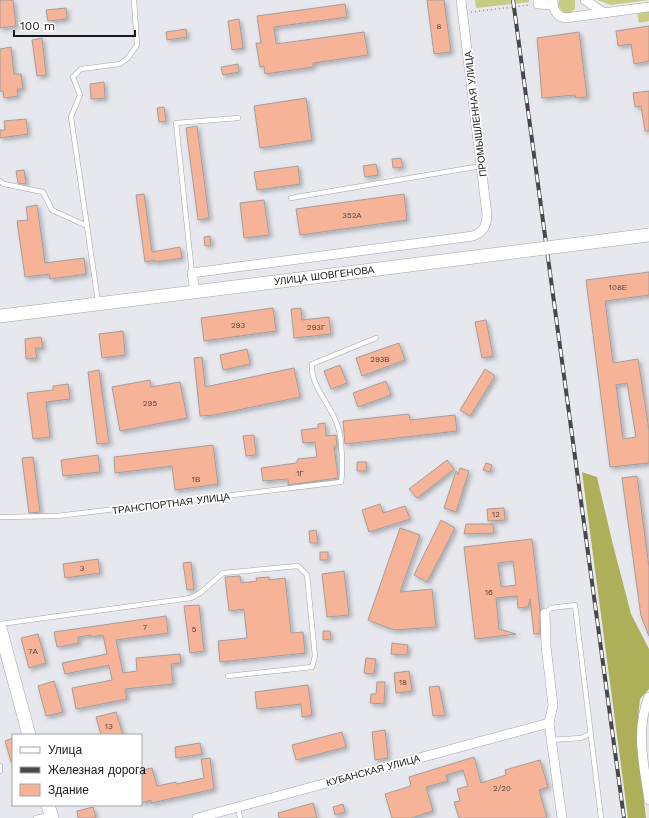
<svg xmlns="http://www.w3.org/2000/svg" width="649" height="818" viewBox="0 0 649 818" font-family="'Work Sans',sans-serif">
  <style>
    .green { fill: #c7cb84 }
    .forest { fill: #adb059 }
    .building { fill: #f7b397; stroke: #a49e9b; fill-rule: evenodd; filter: url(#shadow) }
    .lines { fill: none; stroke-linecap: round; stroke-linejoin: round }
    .lane-casing { stroke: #a3a3a9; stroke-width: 5.5 }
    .street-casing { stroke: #a3a3a9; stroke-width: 10 }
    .secondary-casing { stroke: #a3a3a9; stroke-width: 14 }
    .path { stroke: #8e8f93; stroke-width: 1.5; stroke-dasharray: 1 3; stroke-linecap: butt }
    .lane { stroke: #fff; stroke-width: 4.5 }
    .street { stroke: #fff; stroke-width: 9 }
    .secondary { stroke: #fff; stroke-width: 13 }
    .rail-casing { stroke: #48484b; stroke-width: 4 }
    .rail { stroke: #fff; stroke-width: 2.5; stroke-dasharray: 8; stroke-linecap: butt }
    .secondary-bridge-casing { stroke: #a3a3a9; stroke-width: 14; stroke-linecap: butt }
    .secondary-bridge { stroke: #fff; stroke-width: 13 }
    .labels { text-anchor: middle; stroke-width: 3.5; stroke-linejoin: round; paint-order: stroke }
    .number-label { font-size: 8px; fill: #503f39 }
    .street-label { font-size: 10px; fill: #18181a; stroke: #fff }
  </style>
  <defs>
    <filter id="shadow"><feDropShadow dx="2.5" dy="2.5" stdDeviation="2" flood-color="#0004"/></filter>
  </defs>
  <rect width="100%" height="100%" fill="#e7e8ee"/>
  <g class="green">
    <path d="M475,0H529V2L476,8Z"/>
    <path d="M559,0H575V9L570,13H564L558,6Z"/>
    <path d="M597,0H649L611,5Z"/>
    <path d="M649,11V21L639,23L637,12Z"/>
  </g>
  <path class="forest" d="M582,472L597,477L613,545L631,614L649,649V689L640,699L638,717V751L646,818H628Z"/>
  <g class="building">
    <path d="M0,0H13L16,26L0,28Z"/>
    <path d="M427,0H444L451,52L434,54Z"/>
    <path d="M345,4L347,17L274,27L276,44L364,32L368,55L313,63V67L265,74L264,66L260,67L256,43H261L257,16Z"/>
    <path d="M66,8L67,19L48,21L46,10Z"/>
    <path d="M239,19L243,48L232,50L228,21Z"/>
    <path d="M649,26V61L634,64L631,44L618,46L616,31Z"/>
    <path d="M186,29L187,37L167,40L166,32Z"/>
    <path d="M579,32L587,97L576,98L575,95L542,98L537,38Z"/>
    <path d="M42,38L46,75L37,76L32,40Z"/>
    <path d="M11,47L14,74H21L23,89H17L18,96L4,98L3,91H0V49Z"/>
    <path d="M238,64L239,72L223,75L221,67Z"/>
    <path d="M104,82L105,98L91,99L90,84Z"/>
    <path d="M649,91V131H645L641,106L635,107L633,93Z"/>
    <path d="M306,98L312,140L260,148L254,106Z"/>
    <path d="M164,107L166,121L159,122L157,108Z"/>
    <path d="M26,119L28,134L0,138V130H5L4,121Z"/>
    <path d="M197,126L209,218L198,220L186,128Z"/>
    <path d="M401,158L403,167L393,168L392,159Z"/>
    <path d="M376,164L378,175L365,177L363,166Z"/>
    <path d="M298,166L300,184L257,190L254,172Z"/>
    <path d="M24,170L26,184L18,183L16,171Z"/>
    <path d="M144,194L152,252L180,247L182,258L155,262V260L145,262L136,195Z"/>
    <path d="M404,194L407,220L300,235L296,209Z"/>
    <path d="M264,200L269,235L244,238L240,203Z"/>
    <path d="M37,205L45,263L84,258L86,274L50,279L49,274L25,277L17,221L28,220L26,207Z"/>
    <path d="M210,236L211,245L205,246L204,237Z"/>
    <path d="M649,272V295L605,301L613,363L638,359L649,430V463L610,467L586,280ZM627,383L636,437L623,439L616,385Z"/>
    <path d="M273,308L276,331L204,341L201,318Z"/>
    <path d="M301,308L302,320L329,317L331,334L294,338L291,309Z"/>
    <path d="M486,320L493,356L482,358L475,322Z"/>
    <path d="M123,331L125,355L102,358L99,334Z"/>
    <path d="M41,337L43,348H35L37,358L26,359L25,339Z"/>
    <path d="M399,343L405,360L362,376L356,358Z"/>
    <path d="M247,349L250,364L223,370L220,355Z"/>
    <path d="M202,357L205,387L294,368L300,397L214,415L200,416L194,358Z"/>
    <path d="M340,365L347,383L331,389L324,371Z"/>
    <path d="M485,369L495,376L470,416L460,410Z"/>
    <path d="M99,370L109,443L97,444L88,372Z"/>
    <path d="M150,380L151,387L180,382L187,418L120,431L112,387Z"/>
    <path d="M386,381L391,395L358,407L353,393Z"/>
    <path d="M68,384L70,399L46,402L50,437L33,439L27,393L53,390V386Z"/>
    <path d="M409,414L410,420L455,415L457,431L345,444L343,421Z"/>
    <path d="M325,423L326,436L336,435L337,446H334L338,478L288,485V479L263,481L261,468L296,463L298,459L317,457L315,442L303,443L301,430L318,428V424Z"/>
    <path d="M254,435L256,455L246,456L243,436Z"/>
    <path d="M213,445L218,484L175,490L172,466L115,473L114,457Z"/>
    <path d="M98,455L100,472L63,476L61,460Z"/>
    <path d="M33,457L40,512L29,513L22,458Z"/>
    <path d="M447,460L454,469L417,498L409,489Z"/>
    <path d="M357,462H367L366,471H357Z"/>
    <path d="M486,463L492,465L490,472L483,470Z"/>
    <path d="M460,468L469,471L456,512L444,508L456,471L458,475Z"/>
    <path d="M637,476L649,567V636L641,616L622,478Z"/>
    <path d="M380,504L383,513L405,506L410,519L369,532L362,510Z"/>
    <path d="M504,508L505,520L488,521L487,509Z"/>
    <path d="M441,520L455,528L427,582L414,575Z"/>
    <path d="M466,524H493L494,533L464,534Z"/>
    <path d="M400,528L420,535L400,592L432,589L436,627L394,630L368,620Z"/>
    <path d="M316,530L318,543H310L309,531Z"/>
    <path d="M532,539L540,610V633L534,634L530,599L528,607L518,608L517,596L496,598L499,629L516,634L475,639L464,547ZM513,561L516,585L501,587L498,563Z"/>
    <rect x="320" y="552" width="8" height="8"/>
    <path d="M98,559L100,573L65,578L63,564Z"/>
    <path d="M191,562L194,589L187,590L183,563Z"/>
    <path d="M344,571L349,615L327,617L322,574Z"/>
    <path d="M240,576L241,583L257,581L256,578L269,577V580L285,578L291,633L303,632L305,653L220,662L218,641L247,638L244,609L229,611L225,577Z"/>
    <path d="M199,605L204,651L190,653L184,606Z"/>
    <path d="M166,616L168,633L116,640L123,673L137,671L136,658L180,654L181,663L171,664L173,684L125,689L127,699L76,709L72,688L112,680L109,665L65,674L62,663L107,654L103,635L92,637L91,635L78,637L79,643L57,647L54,632Z"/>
    <path d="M323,631H330L331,639L323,640Z"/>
    <path d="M38,634L46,663L29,668L21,638Z"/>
    <path d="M392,643L408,645L407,655L391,654Z"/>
    <path d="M366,658L376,659L374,674L364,673Z"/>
    <path d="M409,671L412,691L396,693L394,673Z"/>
    <path d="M54,681L63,712L46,716L38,686Z"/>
    <path d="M377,682H385L384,704L370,703L371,694H376Z"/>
    <path d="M308,685L312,715L302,717L301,704L257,709L255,692Z"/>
    <path d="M439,686L445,715L433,716L429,687Z"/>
    <path d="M116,712L123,735H101L96,717Z"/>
    <path d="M385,730L388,758L375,760L372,732Z"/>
    <path d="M342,732L346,747L296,760L292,745Z"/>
    <path d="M13,738V762H11L5,741Z"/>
    <path d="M200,743L202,754L176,758L175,747Z"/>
    <path d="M474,757L481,783L506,775L505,770L540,760L548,787L539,790L547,818H459L454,802L460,801L457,789L468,786L463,770L446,775L448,781L426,787L433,811L411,818H392L385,794L411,786L409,777Z"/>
    <path d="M210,758L214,789L151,803V800L141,803V774H144L143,770L152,768L157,786L176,782V784L204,778L201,759Z"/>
    <path d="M313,803L317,818H279L278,813Z"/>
    <path d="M343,804L345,812L335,815L333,807Z"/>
    <path d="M93,807L96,818H78L77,811Z"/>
  </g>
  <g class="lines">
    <defs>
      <g id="lane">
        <path d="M0,181L4,184L43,192L52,210L87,226L98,302"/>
        <path d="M291,198L481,166"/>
        <path d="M87,226L71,117L80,95L73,77L81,69L120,64L128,58L137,45L134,0"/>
        <path d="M192,273L176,123L238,118"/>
        <path d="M0,517L57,516L341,482C343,471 342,437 338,427C332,405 310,387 312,364L376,338"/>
        <path d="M545,613L551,608L575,605L601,818"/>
        <path d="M0,624L191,598L200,593L223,573L298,566L307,575L315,656L312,667L228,676"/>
        <path d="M551,740L581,738L590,734"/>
        <path d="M0,766V771"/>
        <path d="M238,807L240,818"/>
        <path d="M36,818L49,815"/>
      </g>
      <g id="street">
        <path d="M538,0V4L553,5"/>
        <path d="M553,0C553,10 556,16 565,18L649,7"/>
        <path d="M585,0L604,13"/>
        <path d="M195,291L192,273L473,236C484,231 486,227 487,215L461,0"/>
        <path d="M545,613L546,646L553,705L549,723L562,818"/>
        <path d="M649,697C635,728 644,767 649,800"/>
        <path d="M197,818L549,723"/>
      </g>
      <g id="secondary">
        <path d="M0,316L339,274"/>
        <path d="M0,628L29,735"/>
        <path d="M48,805L52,818"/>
      </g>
    </defs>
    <use href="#lane" class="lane-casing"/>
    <use href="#street" class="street-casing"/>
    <use href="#secondary" class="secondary-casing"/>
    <path class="path" d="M471,12L530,5"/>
    <use href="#lane" class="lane"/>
    <use href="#street" class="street"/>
    <use href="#secondary" class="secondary"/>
    <defs>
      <path id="rail" d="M513,0L624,818"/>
    </defs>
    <use href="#rail" class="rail-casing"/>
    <use href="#rail" class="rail"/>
    <defs>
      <path id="secondary-bridge" d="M339,274L649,235"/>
    </defs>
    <use href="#secondary-bridge" class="secondary-bridge-casing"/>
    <use href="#secondary-bridge" class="secondary-bridge"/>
  </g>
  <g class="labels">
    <g class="number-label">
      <text x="439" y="29">8</text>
      <text x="352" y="218">352А</text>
      <text x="618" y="290">108Е</text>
      <text x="238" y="328">293</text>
      <text x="316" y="330">293Г</text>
      <text x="380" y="362">293В</text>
      <text x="150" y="406">295</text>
      <text x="300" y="476">1Г</text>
      <text x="196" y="482">1В</text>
      <text x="496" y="517">12</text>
      <text x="82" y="571">3</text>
      <text x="489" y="595">16</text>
      <text x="145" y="630">7</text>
      <text x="194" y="632">5</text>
      <text x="33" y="654">7А</text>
      <text x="403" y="685">18</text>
      <text x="109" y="729">13</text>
      <text x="502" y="791">2/20</text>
    </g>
    <g class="street-label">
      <text transform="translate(475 114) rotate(-97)" y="4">ПРОМЫШЛЕННАЯ УЛИЦА</text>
      <text transform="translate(324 275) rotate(-7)" y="4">УЛИЦА ШОВГЕНОВА</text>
      <text transform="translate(171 503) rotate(-7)" y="4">ТРАНСПОРТНАЯ УЛИЦА</text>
      <text transform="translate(373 770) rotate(-15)" y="4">КУБАНСКАЯ УЛИЦА</text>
    </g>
  </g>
  <rect x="12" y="734" width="130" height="72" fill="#ffffff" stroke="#a3a3a3"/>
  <rect x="20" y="747" width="20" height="6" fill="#ffffff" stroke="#a3a3a3"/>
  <text x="48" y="754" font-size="12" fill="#18181a">Улица</text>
  <rect x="20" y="767" width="20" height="6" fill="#48484b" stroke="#a3a3a3"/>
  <text x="48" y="774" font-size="12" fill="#18181a">Железная дорога</text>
  <rect x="20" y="784" width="20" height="12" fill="#f7b397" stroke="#a3a3a3"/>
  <text x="48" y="794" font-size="12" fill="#18181a">Здание</text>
  <path d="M14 30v6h121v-6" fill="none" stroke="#18181a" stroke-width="2"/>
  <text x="20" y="30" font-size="12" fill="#18181a" stroke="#ffffff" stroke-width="3" paint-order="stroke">100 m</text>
</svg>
